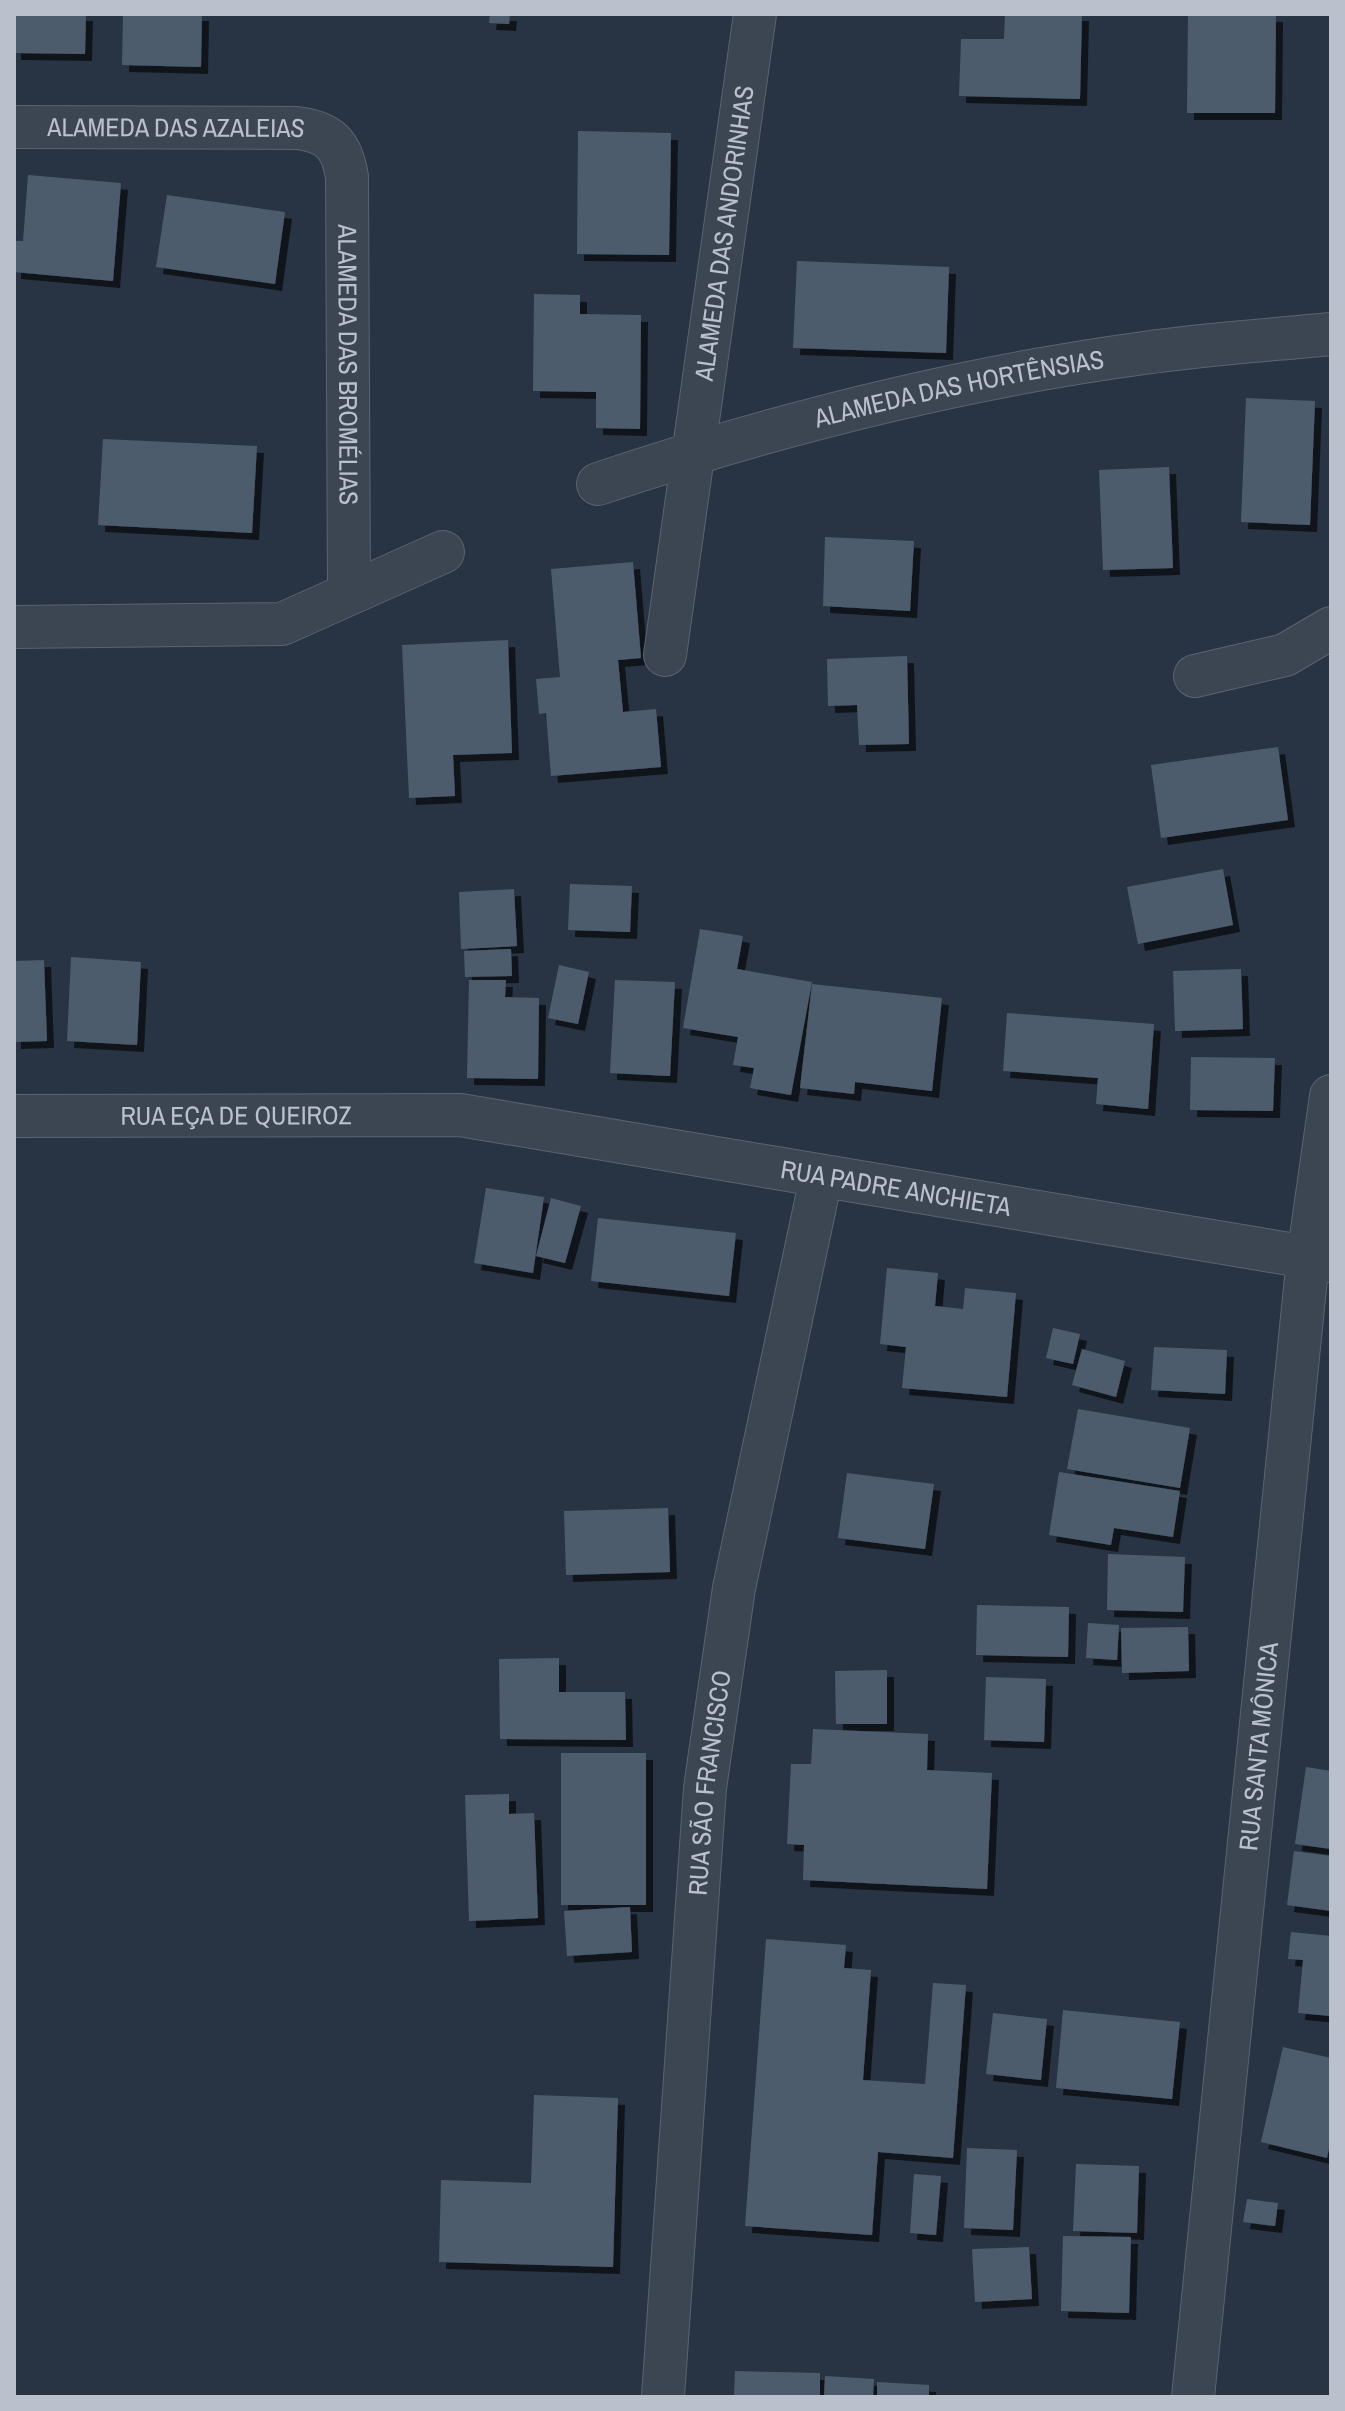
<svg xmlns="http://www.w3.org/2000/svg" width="1345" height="2411" viewBox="0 0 1345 2411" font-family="'Archivo Narrow',sans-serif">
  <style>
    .building { fill: #4e5b6c; filter: url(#shadow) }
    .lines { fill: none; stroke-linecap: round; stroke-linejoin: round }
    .minor-casing { stroke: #5b6370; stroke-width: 44 }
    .minor { stroke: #3c4653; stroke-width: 42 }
    .labels { text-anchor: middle; stroke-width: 6; stroke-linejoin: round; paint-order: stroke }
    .street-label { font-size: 26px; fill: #bac1cd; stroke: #212a38 }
  </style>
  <defs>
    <filter id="shadow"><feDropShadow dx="7" dy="7" stdDeviation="0" flood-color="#0009"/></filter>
  </defs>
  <rect width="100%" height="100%" fill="#283443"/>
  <g class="building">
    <path d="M14,14H86L85,54L14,53Z"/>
    <path d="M123,14H202L201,67L122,65Z"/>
    <path d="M490,14H510L509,24L489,23Z"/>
    <path d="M1005,14H1082L1080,99L959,96L961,39H1004Z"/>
    <path d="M1188,14L1276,15L1275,113H1187Z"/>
    <path d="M578,131L671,133L669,255L577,254Z"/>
    <path d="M28,175L121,183L113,281L14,272V241H23Z"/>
    <path d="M167,195L285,212L275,284L156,267Z"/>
    <path d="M797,261L949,267L946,353L793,348Z"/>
    <path d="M534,294L580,295V314L641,315L640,429L596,428V392L533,391Z"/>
    <path d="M1246,398L1315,401L1310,525L1241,522Z"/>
    <path d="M103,439L257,446L252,533L98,525Z"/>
    <path d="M1169,467L1173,568L1103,570L1099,470Z"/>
    <path d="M825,537L914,541L910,611L823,606Z"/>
    <path d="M633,562L641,658L618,660L623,712L656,709L661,767L551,776L546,713L539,714L536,679L560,677L551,569Z"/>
    <path d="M508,640L512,753L453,755L455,796L409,798L402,645Z"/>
    <path d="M907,656L909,744L859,745L857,705L828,706L827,659Z"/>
    <path d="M1278,747L1288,820L1161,838L1151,765Z"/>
    <path d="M1223,869L1233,925L1138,944L1127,887Z"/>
    <path d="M570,884L632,886L630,932L568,930Z"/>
    <path d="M514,889L517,946L461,949L459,892Z"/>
    <path d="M700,929L743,936L737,969L812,982L791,1095L750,1088L754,1068L733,1065L738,1037L683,1028Z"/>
    <path d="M511,949L512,976L465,977L464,951Z"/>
    <path d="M71,957L141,962L137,1045L67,1041Z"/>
    <path d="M44,960L47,1041L14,1042V961Z"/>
    <path d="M559,965L589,972L578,1024L548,1018Z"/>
    <path d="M1241,969L1243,1029L1175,1031L1173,971Z"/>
    <path d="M469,980H506L505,997L539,998L538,1079L467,1078Z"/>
    <path d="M615,980L675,982L670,1076L610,1073Z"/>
    <path d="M812,984L942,998L932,1091L855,1082L854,1094L800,1088Z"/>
    <path d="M1007,1013L1154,1024L1148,1109L1096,1104L1098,1078L1003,1071Z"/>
    <path d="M1191,1057L1275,1058L1273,1111L1190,1110Z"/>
    <path d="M486,1188L544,1197L533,1273L474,1263Z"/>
    <path d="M551,1198L581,1206L565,1263L536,1256Z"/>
    <path d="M598,1218L736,1233L729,1296L591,1281Z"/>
    <path d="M887,1268L938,1273L935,1306L963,1309L965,1288L1016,1293L1007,1397L902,1388L906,1347L880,1344Z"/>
    <path d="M1053,1328L1080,1334L1073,1364L1046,1358Z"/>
    <path d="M1154,1347L1227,1350L1225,1394L1151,1390Z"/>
    <path d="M1082,1349L1125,1361L1116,1397L1072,1385Z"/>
    <path d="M1078,1409L1190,1428L1180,1488L1067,1469Z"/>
    <path d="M1059,1472L1180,1491L1173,1537L1114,1528L1111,1545L1049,1535Z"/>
    <path d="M847,1473L934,1484L925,1549L838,1538Z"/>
    <path d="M668,1508L670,1572L566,1575L564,1511Z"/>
    <path d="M1108,1554L1185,1557L1183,1612L1107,1610Z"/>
    <path d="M977,1605L1069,1607L1068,1657L976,1655Z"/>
    <path d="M1088,1623L1119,1625L1117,1660L1086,1658Z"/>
    <path d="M1188,1627L1189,1671L1122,1673L1121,1628Z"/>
    <path d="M559,1658V1692H625L626,1740L500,1739L499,1659Z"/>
    <path d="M887,1670V1724H836L835,1671Z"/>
    <path d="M986,1677L1046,1679L1044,1742L984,1740Z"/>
    <path d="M813,1729L928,1734L927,1770L992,1773L987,1889L803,1880L804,1845L787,1844L791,1764H811Z"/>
    <rect x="561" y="1753" width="85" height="152"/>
    <path d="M1306,1767L1331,1771V1849L1295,1844Z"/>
    <path d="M509,1794V1814L534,1813L538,1918L469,1921L465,1795Z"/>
    <path d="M1294,1851L1331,1856V1911L1287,1905Z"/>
    <path d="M630,1907L632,1952L567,1956L564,1911Z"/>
    <path d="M1291,1932L1331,1936V2016L1298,2013L1303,1960L1288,1959Z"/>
    <path d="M766,1939L846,1945L844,1968L871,1970L863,2080L925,2084L933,1983L966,1985L953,2158L878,2152L872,2235L745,2226Z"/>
    <path d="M1063,2010L1180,2022L1172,2099L1056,2088Z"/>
    <path d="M993,2013L1047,2019L1041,2080L986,2074Z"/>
    <path d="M1283,2047L1331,2058V2139L1327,2158L1261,2142Z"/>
    <path d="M534,2095L618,2098L613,2267L439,2262L441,2180L531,2183Z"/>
    <path d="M967,2148L1017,2150L1013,2230L964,2228Z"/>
    <path d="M1076,2164L1139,2166L1137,2233L1073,2231Z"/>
    <path d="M914,2174L941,2176L936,2235L910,2233Z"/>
    <path d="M1247,2199L1278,2203L1275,2226L1243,2222Z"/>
    <path d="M1063,2236L1131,2237L1129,2313L1061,2311Z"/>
    <path d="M1029,2247L1032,2299L975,2302L972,2249Z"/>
    <path d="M735,2371L820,2373V2397H734Z"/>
    <path d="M825,2376L874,2379L873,2397H824Z"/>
    <path d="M877,2382L929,2385V2397H877Z"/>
  </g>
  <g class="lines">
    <defs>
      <g id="minor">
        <path id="s1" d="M14,127L297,128C330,132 342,145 347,177L349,593"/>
        <path id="s2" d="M598,484C774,425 959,378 1144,353C1206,344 1269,340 1331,334"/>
        <path d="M14,627L282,624L443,552"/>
        <path id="s3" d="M665,655L755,14"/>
        <path d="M1195,676L1285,655L1331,628"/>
        <path id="s4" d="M14,1116L460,1115L1331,1261"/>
        <path id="s5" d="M663,2397L705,1788L734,1588L821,1178"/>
        <path id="s6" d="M1193,2397L1308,1258L1331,1096"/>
      </g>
    </defs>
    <use href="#minor" class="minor-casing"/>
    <use href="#minor" class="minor"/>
  </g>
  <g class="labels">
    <g class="street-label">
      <text dy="9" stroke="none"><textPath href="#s1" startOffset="162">ALAMEDA DAS AZALEIAS</textPath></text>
      <text dy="9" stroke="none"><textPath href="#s3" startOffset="426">ALAMEDA DAS ANDORINHAS</textPath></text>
      <text dy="9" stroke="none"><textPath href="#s1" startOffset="548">ALAMEDA DAS BROMÉLIAS</textPath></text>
      <text dy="9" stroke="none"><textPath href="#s2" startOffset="374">ALAMEDA DAS HORTÊNSIAS</textPath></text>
      <text dy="9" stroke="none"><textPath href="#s4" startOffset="222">RUA EÇA DE QUEIROZ</textPath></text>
      <text dy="9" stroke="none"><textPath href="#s4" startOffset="888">RUA PADRE ANCHIETA</textPath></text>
      <text dy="9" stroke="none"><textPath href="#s6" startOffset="654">RUA SANTA MÔNICA</textPath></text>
      <text dy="9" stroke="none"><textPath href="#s5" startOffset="616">RUA SÃO FRANCISCO</textPath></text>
    </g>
  </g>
  <rect width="1345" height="2411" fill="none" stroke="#bac1cd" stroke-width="32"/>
</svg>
